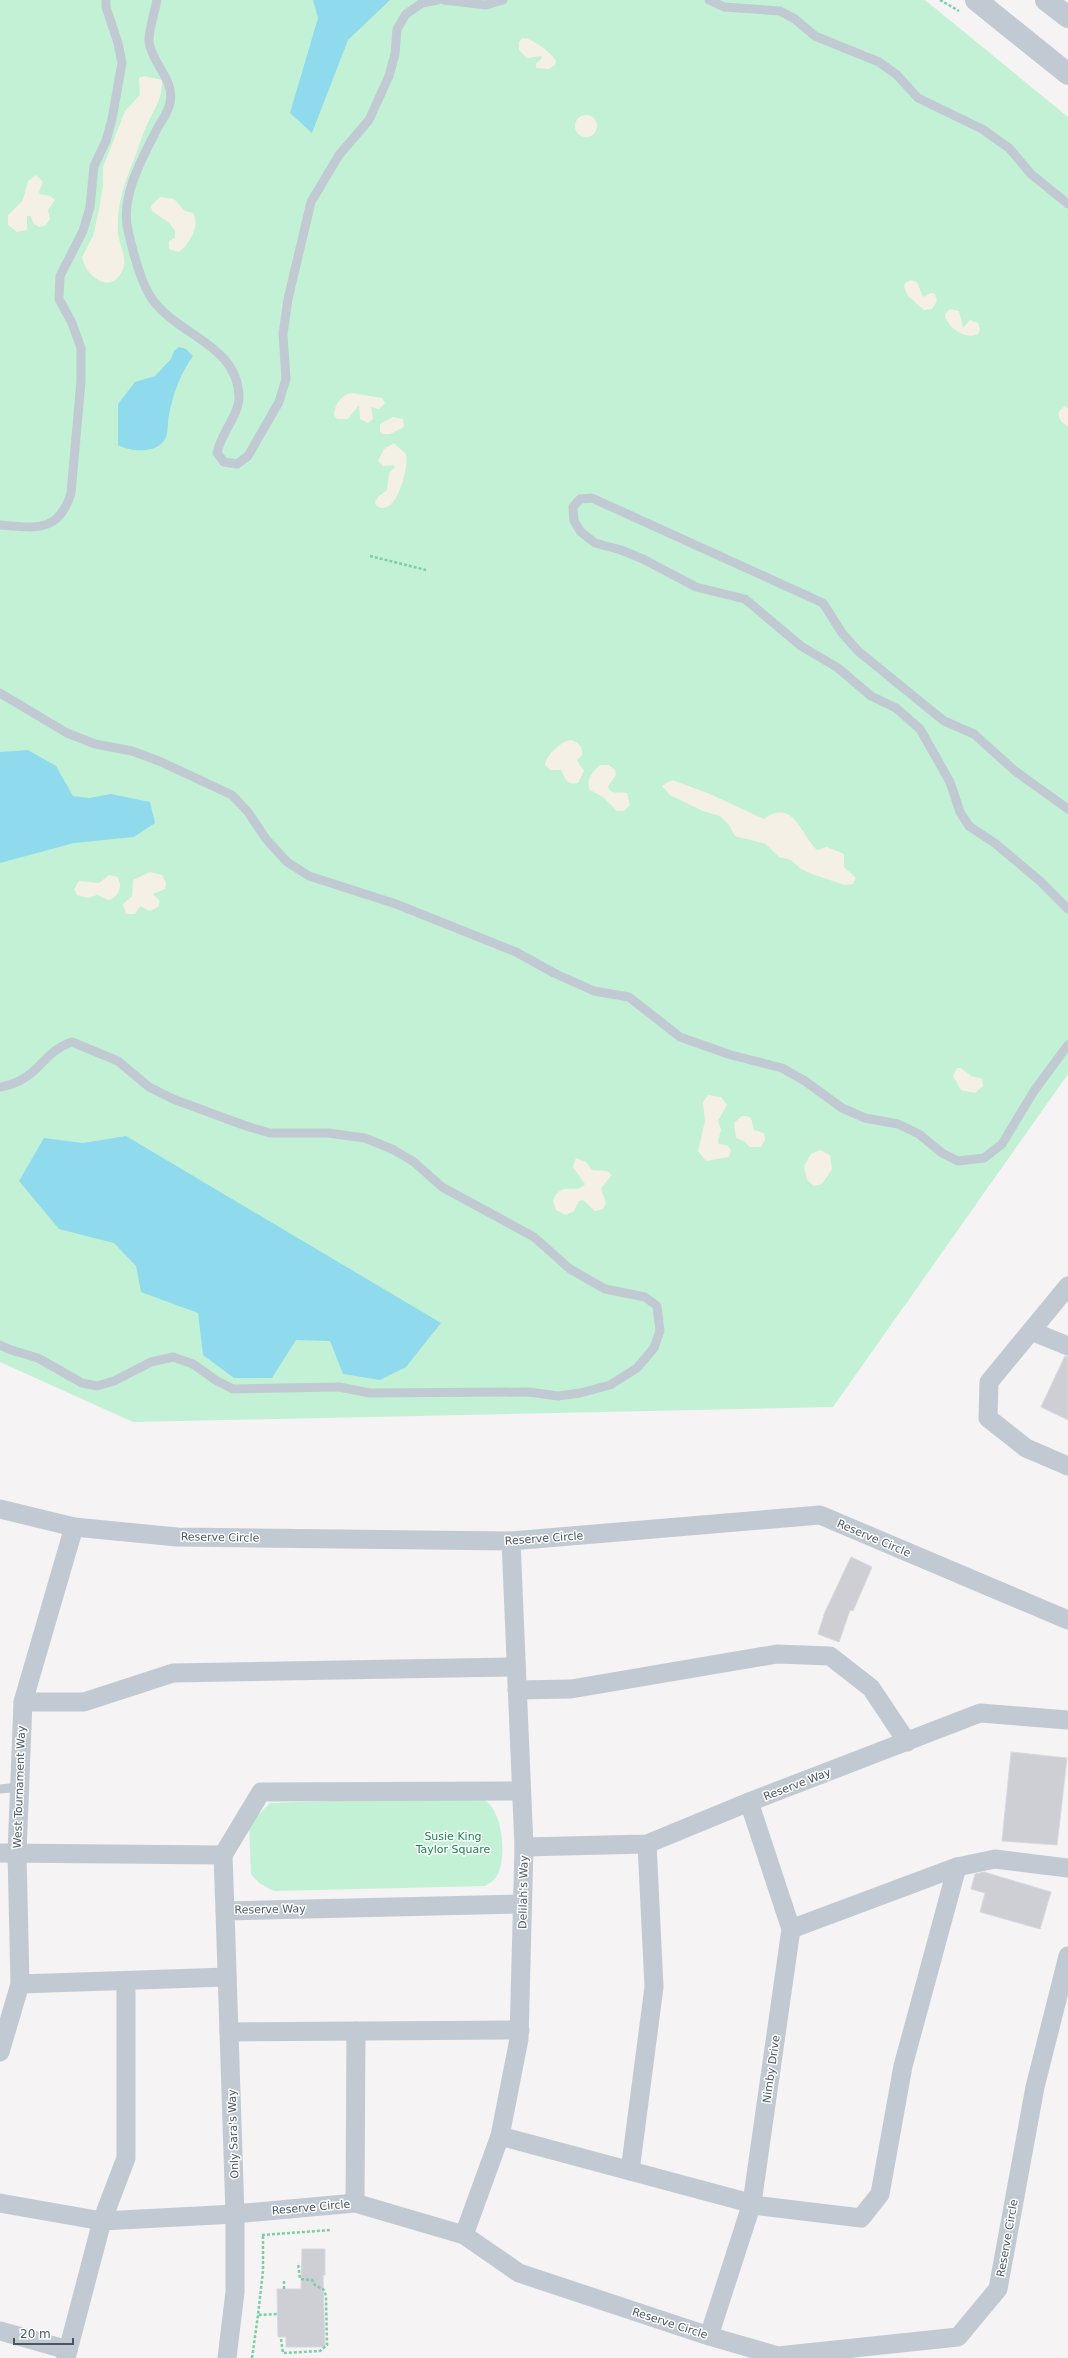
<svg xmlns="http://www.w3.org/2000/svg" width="1068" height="2358" viewBox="0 0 1068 2358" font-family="'DejaVu Sans',sans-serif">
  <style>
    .green { fill: #c3f1d5 }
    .sand { fill: #f5f0e5 }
    .water { fill: #90daee }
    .building { fill: #cdcfd5; stroke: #d7d9de }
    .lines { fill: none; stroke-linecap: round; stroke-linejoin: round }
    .path { stroke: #7ad0a6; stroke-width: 2.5; stroke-dasharray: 3 2; stroke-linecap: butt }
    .service { stroke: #c1cad2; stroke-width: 9 }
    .minor { stroke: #c1cad2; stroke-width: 19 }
    .tertiary { stroke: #c1cad2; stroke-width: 22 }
    .labels { text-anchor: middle; stroke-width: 3; stroke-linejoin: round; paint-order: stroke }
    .street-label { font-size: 11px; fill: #4a5661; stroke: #fff }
    .park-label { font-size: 11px; fill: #17864f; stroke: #fff }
  </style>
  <rect width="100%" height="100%" fill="#f5f3f3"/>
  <g class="green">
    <path d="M0,0H925L1068,117V1074L833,1407L133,1422L0,1362Z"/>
    <path d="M457,1797C465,1798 475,1797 482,1799C504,1807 508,1863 495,1879C492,1882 488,1884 485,1886L274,1891L259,1883L251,1874L249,1824L270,1803Z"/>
  </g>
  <g class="sand">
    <path d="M522,38C532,38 551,52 556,61L555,65L549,69L536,68V64L542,58L541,56L527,58L519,50V42Z"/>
    <path d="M144,76L162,80C162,101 155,107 147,125C142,135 139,146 135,157C125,181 116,206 118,233C119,243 126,256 124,266C115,296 87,280 82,257L93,236L99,210L103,185V167L125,111L140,95L139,78Z"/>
    <circle cx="586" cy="126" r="11"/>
    <path d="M36,175L43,182L39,192L40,194L50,196L55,200L48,210L50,219L46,225L39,227L33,223L31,216H27V230L17,232L8,225V215L23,200L28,181Z"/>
    <path d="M160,197L174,199L185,211L193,213C201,224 189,246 178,252L169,249V241L175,238V231L169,223L152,211L151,206Z"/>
    <path d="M911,280L917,282L923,297L931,293L935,294L937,301L932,309L924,310L908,296L904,287L905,283Z"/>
    <path d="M950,309L959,311L963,328L970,320L978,323L980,329L978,334C966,340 950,329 945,317V314Z"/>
    <path d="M351,393L382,398L385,403L379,409L371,407L373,419L368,423L360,419L359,405L348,419H337L334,415C335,404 340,396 351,393Z"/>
    <path d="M1065,406L1068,408V426C1061,423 1058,419 1059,411Z"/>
    <path d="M393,417L403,419L404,427L390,434H382L380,431V424Z"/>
    <path d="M394,443L406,454C409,466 398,511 381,508C378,507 376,506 375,502L379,496L387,490L389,473L395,467L393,465L383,466L378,461L384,449Z"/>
    <path d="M570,740C578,741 583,747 582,755L577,760L584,771L578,783C567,785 566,780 561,770H550L545,765C546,755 561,742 570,740Z"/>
    <path d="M600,765H609L615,770L616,775L608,786C610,796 619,791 627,793L630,805L624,811H617L603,797L590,790C585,781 593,771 600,765Z"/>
    <path d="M672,780L710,794L764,819C794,798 800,834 817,850L827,847L844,854V867L856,878L853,884L845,885L812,874L801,869L791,860L779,857L766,844L735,836L729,825L720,816L703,811L670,795L662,786Z"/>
    <path d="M150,872L162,875L166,883L165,889L153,894L160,901L158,907L150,911L140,906L135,914H126L123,904L132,896L133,880Z"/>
    <path d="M109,875L117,877C123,885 120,893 112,899L108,900L97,895L88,898L77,895L74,889L79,881L99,883Z"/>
    <path d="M957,1068H961L971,1076L982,1079L983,1086L975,1093L961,1090L953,1076Z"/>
    <path d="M708,1095L721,1097L727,1105L718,1121L721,1130L718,1141L719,1144L727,1145L731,1150L729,1157L706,1161L698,1151L705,1121L703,1102Z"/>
    <path d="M742,1116C753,1115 752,1122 754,1130L764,1133L765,1140L761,1147H750L744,1141L736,1138L734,1123Z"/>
    <path d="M820,1150L830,1155L832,1169L822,1184L814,1186L807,1180L804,1166L811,1154Z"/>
    <path d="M576,1158L586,1162L592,1170L607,1171L612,1175L601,1188L606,1203L603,1209L595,1211L583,1200L579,1201L574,1211L566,1215L556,1210L553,1201C561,1179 576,1196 585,1184L573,1167Z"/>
  </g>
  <g class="water">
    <path d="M313,0H390L348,40L312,133L290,113L318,18Z"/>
    <path d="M179,347L186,349L193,356C181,373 173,393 169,415C167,422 169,432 165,439C157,454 130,452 118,445V404L135,382L155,376L171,359L174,351Z"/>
    <path d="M28,750L56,766L73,796L89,798L111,794L150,802L155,823L134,837L74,843L0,863V752Z"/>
    <path d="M126,1136L441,1323L406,1367L380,1380L343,1374L330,1341L296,1340L272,1378H234L203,1355L198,1313L141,1292L136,1266L114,1243L59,1229L19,1181L44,1138L83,1143Z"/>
  </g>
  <g class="building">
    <path d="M1065,1356L1068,1357V1420L1041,1407Z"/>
    <path d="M851,1557L872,1567L853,1611L850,1610L839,1642L818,1634L825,1612Z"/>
    <path d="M1011,1752L1067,1758L1057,1845L1002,1841Z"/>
    <path d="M984,1872L1051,1892L1040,1929L980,1912L985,1893L971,1889L975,1874Z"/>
    <path d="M302,2249H325V2275H323L325,2347H286V2337H278L277,2289H301Z"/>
  </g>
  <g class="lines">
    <g class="path">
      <path d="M940,0L959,11"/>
      <path d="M370,556L426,570"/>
      <path d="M262,2235L331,2230"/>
      <path d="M263,2236V2271L258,2315L277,2314"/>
      <path d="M284,2289V2280"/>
      <path d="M281,2339L283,2353L320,2351L327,2345L326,2296L324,2290L315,2285L312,2280L300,2279L298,2263"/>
      <path d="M252,2358L258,2315"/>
    </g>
    <g class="service">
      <path d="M157,0C155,11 148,32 149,42C152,64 175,79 170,103C169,111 162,120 158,127C143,157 120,196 128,230C132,248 140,278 149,294C172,335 238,342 239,397C239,415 221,433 217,453L224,462L237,464L248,456L279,402L286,379L283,334L288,299L311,202L339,155L369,120L389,76L395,54L397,29L406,14L422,3L438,0"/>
      <path d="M444,0L486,5L503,0"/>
      <path d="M709,0L724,7L780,11L795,19L815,36L879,62L897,75L918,98L982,129L1009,148L1031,174L1068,204"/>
      <path d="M0,525C36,528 59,533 71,493L81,381V348L72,323L59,299L60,276L83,231L90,207L94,166L106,141L112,119L122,63L118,43L106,7V0"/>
      <path d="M0,693L67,733L95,744L132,751L159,761L232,795L248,812L266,839L287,862L309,876L396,904L516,952L554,973L594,991L629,997L680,1037L731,1055L782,1068L805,1081L842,1108L865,1118L898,1124L919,1134L942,1153L958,1161L984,1158L1002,1144L1034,1091L1068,1045"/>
      <path d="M1068,809L1015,771L974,734L944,721L858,651L842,633L823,603L592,498L580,499L573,507L574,521L581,532L595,543L621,550L643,559L696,587L745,599L801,646L838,668L871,696L896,708L920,729L950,782L960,812L969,826L996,844L1041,882L1068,909"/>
      <path d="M0,1087C39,1081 41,1052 72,1042L118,1061L149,1087L173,1099L246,1126L270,1133H328L365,1138L394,1150L414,1162L442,1187L534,1237L570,1269L605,1289L645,1297L657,1306L660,1331L654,1348L637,1368L610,1385L580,1393L558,1396L529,1392L370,1393L339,1387L233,1389L217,1381L193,1364L173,1357L151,1362L114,1381L97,1386L82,1383L38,1358L11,1350L0,1345"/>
      <path d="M0,1789L19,1787"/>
    </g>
    <g class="minor">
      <path d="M1068,1286L989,1382L988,1418L1026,1448L1068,1466"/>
      <path d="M1031,1331L1068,1346"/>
      <path d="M0,1509L74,1527L177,1537L511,1541L820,1515L1068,1620"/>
      <path d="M517,1690L571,1689L777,1654L830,1656L871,1688L907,1742"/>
      <path d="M23,1702H84L173,1673L516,1667"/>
      <path d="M524,1847L647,1844L749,1802L980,1713L1068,1720"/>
      <path d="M0,1853L223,1855L225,1911L522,1904"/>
      <path d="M223,1855L261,1792L521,1791"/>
      <path d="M225,1911L235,2214V2292L227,2358"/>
      <path d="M791,1929L957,1867L995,1859L1068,1868"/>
      <path d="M20,1984L227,1977"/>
      <path d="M229,2032L520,2030"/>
      <path d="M0,2052L20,1984L17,1853L23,1702L74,1527"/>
      <path d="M500,2136L761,2206L861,2218L880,2194L903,2066L957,1867"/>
      <path d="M630,2171L654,1987L647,1844"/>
      <path d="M0,2203L102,2221L235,2214L355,2203L464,2235L519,2273L709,2336L778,2356L958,2337L998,2289L1035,2087L1068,1956"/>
      <path d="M355,2203L356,2031"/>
      <path d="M464,2235L500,2136L519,2039L524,1847L511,1541"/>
      <path d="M0,2331L68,2350"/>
      <path d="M709,2336L752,2203L791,1929L749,1802"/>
      <path d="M66,2358L102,2221L126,2158V1981"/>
    </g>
    <g class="tertiary">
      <path d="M976,0L1068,74"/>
      <path d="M1046,0L1068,17"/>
    </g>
  </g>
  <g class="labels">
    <g class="street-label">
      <text transform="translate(220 1537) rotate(1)" y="4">Reserve Circle</text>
      <text transform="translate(544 1538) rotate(-4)" y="4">Reserve Circle</text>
      <text transform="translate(874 1538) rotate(23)" y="4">Reserve Circle</text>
      <text transform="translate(797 1784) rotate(-21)" y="4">Reserve Way</text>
      <text transform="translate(19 1787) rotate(-88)" y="4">West Tournament Way</text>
      <text transform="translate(523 1892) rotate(-89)" y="4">Delilah's Way</text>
      <text transform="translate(270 1909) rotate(-1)" y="4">Reserve Way</text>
      <text transform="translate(771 2069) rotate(-82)" y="4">Nimby Drive</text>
      <text transform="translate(233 2134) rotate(-92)" y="4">Only Sara's Way</text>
      <text transform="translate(311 2207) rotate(-5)" y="4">Reserve Circle</text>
      <text transform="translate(1007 2238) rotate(-80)" y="4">Reserve Circle</text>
      <text transform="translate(670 2323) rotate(18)" y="4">Reserve Circle</text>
    </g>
    <g class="park-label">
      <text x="453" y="1840">Susie King<tspan x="453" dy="13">Taylor Square</tspan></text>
    </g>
  </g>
  <path d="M14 2338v6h59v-6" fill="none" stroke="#4a5661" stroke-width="2"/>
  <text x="20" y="2338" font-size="12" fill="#4a5661" stroke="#ffffff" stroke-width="3" paint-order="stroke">20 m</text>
</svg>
